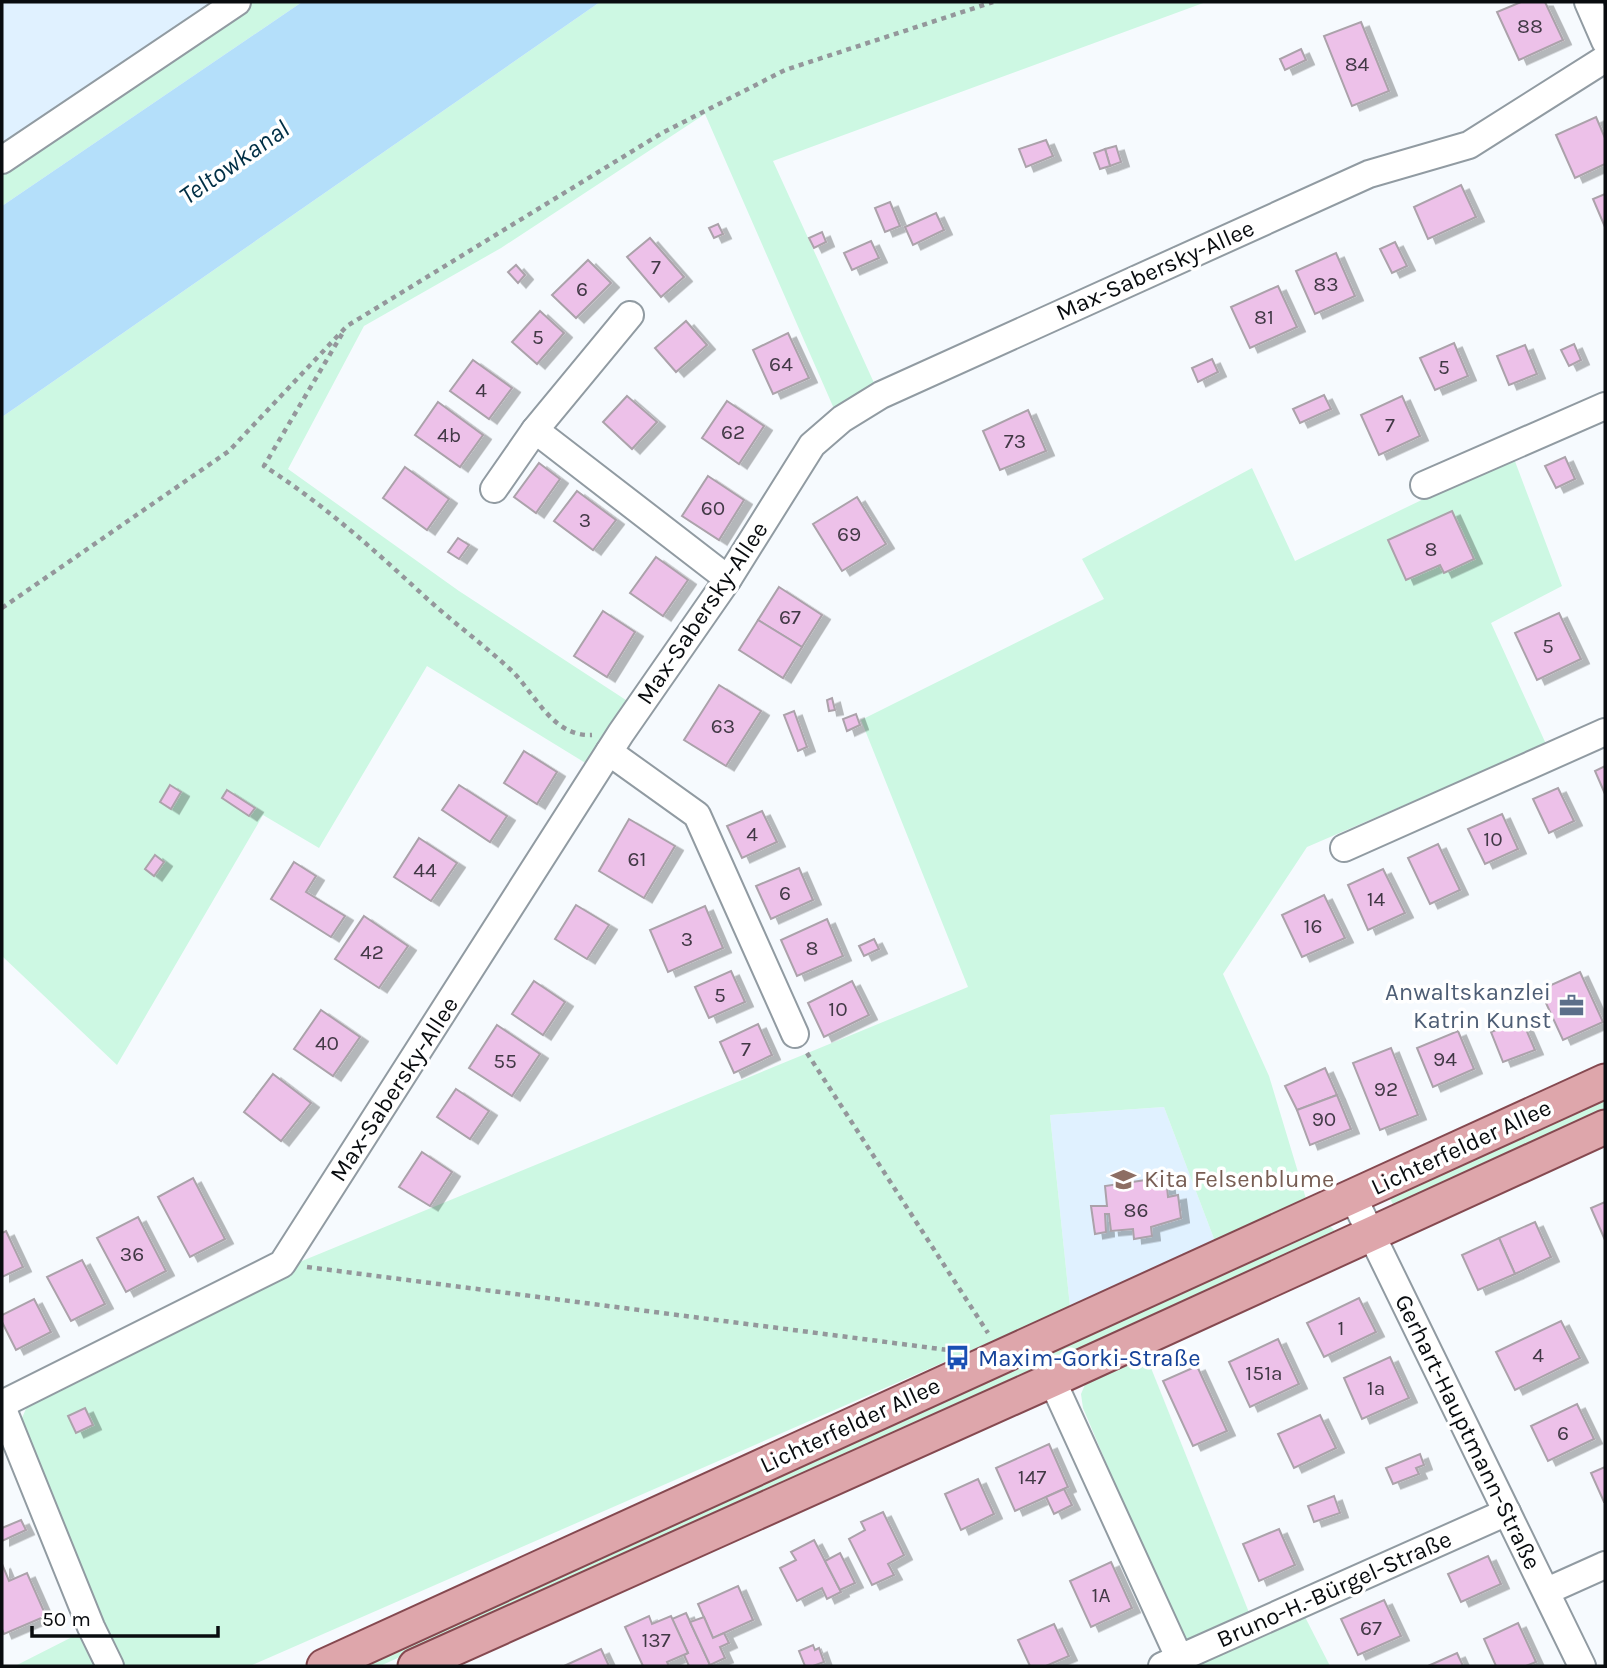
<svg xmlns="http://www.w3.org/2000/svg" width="1607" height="1668" viewBox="0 0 1607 1668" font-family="Karla,sans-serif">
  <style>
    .built { fill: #e0f1ff }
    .green { fill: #cdf8e3 }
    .water { fill: #b4dffa }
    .building { fill: #edc1e9; stroke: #aba2aa; stroke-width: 2; filter: url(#shadow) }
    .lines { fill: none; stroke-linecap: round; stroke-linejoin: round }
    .minor-casing { stroke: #919ba2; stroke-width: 30 }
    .major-casing { stroke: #854950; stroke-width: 37 }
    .path { stroke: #94979b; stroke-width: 4.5; stroke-dasharray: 5 5; stroke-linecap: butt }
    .minor { stroke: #fff; stroke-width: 26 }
    .major { stroke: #dea6ab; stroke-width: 33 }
    .labels { text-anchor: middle; stroke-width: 7; stroke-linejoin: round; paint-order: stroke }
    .number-label { font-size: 21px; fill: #423946 }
    .street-label { font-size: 24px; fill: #090c0f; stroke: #fff }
    .service-label { font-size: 24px; fill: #4e5e75; stroke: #fff; text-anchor: end }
    .education-label { font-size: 24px; fill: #785e54; stroke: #fff; text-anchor: start }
    .transit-label { font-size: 24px; fill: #164399; stroke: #fff; text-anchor: start }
    .water-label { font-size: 26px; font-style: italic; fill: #002f45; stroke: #fff }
  </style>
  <defs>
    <filter id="shadow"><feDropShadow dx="8" dy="4.5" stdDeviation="0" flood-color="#0004"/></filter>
  </defs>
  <rect width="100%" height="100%" fill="#f6fafe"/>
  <g class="built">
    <path d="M2,2H225L2,154Z"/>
    <path d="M1164,1107L1216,1244L1070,1307L1050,1115Z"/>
  </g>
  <g class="green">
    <path d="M225,2H302L2,206V154Z"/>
    <path d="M600,2H1206L773,161L875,385L835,411L705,114L501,248L364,326L288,469L459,591L632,704L592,767L427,666L319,848L263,815L117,1065L2,956V417Z"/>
    <path d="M1513,456L1562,586L1491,623L1546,744L1307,847L1223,974L1269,1076L1307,1202L1216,1244L1164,1107L1050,1115L1070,1307L250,1666H15L80,1633L19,1425L28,1404L302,1261L968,987L861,720L1104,599L1082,559L1252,468L1295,561Z"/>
    <path d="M1605,1096V1114L1396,1211L1389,1196Z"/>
    <path d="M1313,1226L1331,1227L1336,1232L1333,1238L380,1666H346Z"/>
    <path d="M1145,1353L1250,1615L1196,1639H1185L1178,1633L1083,1408L1081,1394L1087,1380Z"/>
    <path d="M1303,1613L1330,1666H1197L1198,1661Z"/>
  </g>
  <path class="water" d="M302,2H600L2,417V206Z"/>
  <g class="building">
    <path d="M1521,2H1545L1563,40L1519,60L1497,12Z"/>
    <path d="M1361,22L1389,91L1352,106L1324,36Z"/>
    <path d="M1301,49L1306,60L1285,70L1280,59Z"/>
    <path d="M1596,117L1605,138V164L1575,178L1556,135Z"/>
    <path d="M1046,140L1053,156L1026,167L1019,149Z"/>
    <path d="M1116,146L1121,162L1110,166L1105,149Z"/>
    <path d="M1105,149L1110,166L1100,169L1094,153Z"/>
    <path d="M1461,185L1476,217L1428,239L1414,207Z"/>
    <path d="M1605,194V227L1593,199Z"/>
    <path d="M890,202L900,226L885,232L875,208Z"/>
    <path d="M936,213L944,230L913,245L905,227Z"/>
    <path d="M718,224L723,234L714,238L709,228Z"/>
    <path d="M822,232L826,242L814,248L809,238Z"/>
    <path d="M650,238L684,277L661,297L627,257Z"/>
    <path d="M871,241L879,258L852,270L844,253Z"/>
    <path d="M1395,242L1407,266L1392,273L1380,249Z"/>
    <path d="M1336,253L1355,296L1315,314L1296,271Z"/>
    <path d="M588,260L611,283L576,318L552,295Z"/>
    <path d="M516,265L525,275L518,283L508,272Z"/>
    <path d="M1278,286L1297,327L1250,348L1231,307Z"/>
    <path d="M540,311L564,333L537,364L512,342Z"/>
    <path d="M686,321L707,345L676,372L655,348Z"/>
    <path d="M788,333L809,378L773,394L753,350Z"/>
    <path d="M1454,343L1468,376L1435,390L1420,358Z"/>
    <path d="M1574,344L1581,360L1569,366L1561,350Z"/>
    <path d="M1525,345L1537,374L1509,385L1497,356Z"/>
    <path d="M1212,359L1218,372L1198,382L1192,368Z"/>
    <path d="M473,360L512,388L489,419L450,391Z"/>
    <path d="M1324,395L1331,409L1300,423L1293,409Z"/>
    <path d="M627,396L657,422L632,449L603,422Z"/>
    <path d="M1402,396L1420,436L1379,455L1361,415Z"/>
    <path d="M727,401L764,426L739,464L702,438Z"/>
    <path d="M438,402L483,435L460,467L415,435Z"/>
    <path d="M1028,410L1046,451L1000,470L983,431Z"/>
    <path d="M1565,457L1575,479L1556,488L1545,466Z"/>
    <path d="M539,463L560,479L536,513L514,497Z"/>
    <path d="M405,467L449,499L427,530L383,498Z"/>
    <path d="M708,476L744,500L719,540L682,516Z"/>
    <path d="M577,491L616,520L593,550L554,521Z"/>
    <path d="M857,497L886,544L842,571L813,524Z"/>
    <path d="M1452,511L1474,559L1444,573L1440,565L1406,580L1388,540Z"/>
    <path d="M458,538L469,545L459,559L448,552Z"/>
    <path d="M656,557L688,580L663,616L630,593Z"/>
    <path d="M779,587L822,615L802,647L758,620Z"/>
    <path d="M603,611L635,632L607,677L574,656Z"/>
    <path d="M1559,613L1581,659L1537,680L1515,633Z"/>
    <path d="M758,620L802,647L783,678L739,650Z"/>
    <path d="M719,685L761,711L726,766L684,740Z"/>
    <path d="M832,698L835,710L829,711L827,700Z"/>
    <path d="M794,711L807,747L798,751L784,715Z"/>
    <path d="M856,714L860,725L847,731L843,719Z"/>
    <path d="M524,751L557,772L537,804L504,783Z"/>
    <path d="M1605,766V794L1595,771Z"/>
    <path d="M170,785L181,792L171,809L160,802Z"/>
    <path d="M459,785L507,816L490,842L442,810Z"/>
    <path d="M1558,788L1574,821L1549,833L1533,799Z"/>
    <path d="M227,790L255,808L249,816L222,798Z"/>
    <path d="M762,811L777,842L742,858L727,826Z"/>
    <path d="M1502,814L1518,849L1485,864L1468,829Z"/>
    <path d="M629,819L675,846L644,898L599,871Z"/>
    <path d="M419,838L457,863L431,901L394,877Z"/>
    <path d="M1438,844L1460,890L1430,904L1408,858Z"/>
    <path d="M155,855L164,862L154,876L145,869Z"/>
    <path d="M294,862L316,876L306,892L345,916L331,937L271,899Z"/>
    <path d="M799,868L813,900L771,919L756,886Z"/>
    <path d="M1383,869L1405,913L1368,930L1348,885Z"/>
    <path d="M1324,895L1345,938L1302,957L1282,915Z"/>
    <path d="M576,905L609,925L587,959L555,939Z"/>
    <path d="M705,906L723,948L668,972L650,930Z"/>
    <path d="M364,916L408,946L379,988L335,959Z"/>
    <path d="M827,919L843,956L797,976L781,940Z"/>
    <path d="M874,939L879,949L864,956L859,946Z"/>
    <path d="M731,971L745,1002L709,1018L695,987Z"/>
    <path d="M1580,972L1603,1022L1563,1040L1540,990Z"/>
    <path d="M534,981L565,1002L543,1035L512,1014Z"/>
    <path d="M852,981L869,1015L824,1037L808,1003Z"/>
    <path d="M321,1010L360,1037L333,1076L294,1049Z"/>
    <path d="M1522,1020L1535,1050L1503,1062L1491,1032Z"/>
    <path d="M758,1024L772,1055L734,1073L720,1042Z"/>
    <path d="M497,1025L540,1054L512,1096L469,1068Z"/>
    <path d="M1458,1031L1474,1069L1433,1087L1417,1048Z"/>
    <path d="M1391,1048L1418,1115L1380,1130L1353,1063Z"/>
    <path d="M1325,1068L1337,1095L1297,1110L1285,1086Z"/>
    <path d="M273,1074L311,1103L281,1141L244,1112Z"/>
    <path d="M456,1089L489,1111L470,1139L437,1117Z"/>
    <path d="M1337,1095L1351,1129L1310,1145L1297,1110Z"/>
    <path d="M422,1152L452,1172L430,1206L399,1187Z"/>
    <path d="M1166,1177L1168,1197L1178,1195L1181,1218L1151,1227L1152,1236L1134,1239L1133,1229L1111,1231L1109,1214H1105L1106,1232L1095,1234L1091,1206H1107L1105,1186Z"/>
    <path d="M193,1178L225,1239L190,1257L158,1197Z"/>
    <path d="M1605,1202V1240L1591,1208Z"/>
    <path d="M138,1217L166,1271L126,1292L97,1238Z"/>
    <path d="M1535,1222L1551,1257L1515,1274L1499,1238Z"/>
    <path d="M6,1231L23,1267L2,1277V1233Z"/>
    <path d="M1499,1238L1515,1274L1478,1290L1462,1255Z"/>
    <path d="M82,1260L105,1304L71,1321L47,1277Z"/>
    <path d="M1359,1298L1376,1332L1324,1357L1307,1323Z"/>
    <path d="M34,1299L51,1332L16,1350L2,1322V1315Z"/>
    <path d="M1561,1321L1580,1358L1515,1390L1496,1352Z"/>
    <path d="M1278,1339L1299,1384L1250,1407L1229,1362Z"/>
    <path d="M1390,1357L1409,1398L1362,1419L1344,1378Z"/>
    <path d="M1197,1366L1227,1431L1193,1446L1163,1381Z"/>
    <path d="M1577,1404L1594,1439L1548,1461L1531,1426Z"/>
    <path d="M85,1408L93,1425L76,1433L68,1416Z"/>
    <path d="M1320,1415L1336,1448L1294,1468L1278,1434Z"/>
    <path d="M1049,1444L1068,1487L1015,1511L996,1468Z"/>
    <path d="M1420,1454L1424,1465L1416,1468L1419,1474L1393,1484L1386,1468Z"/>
    <path d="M1605,1467V1502H1604L1591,1473Z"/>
    <path d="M978,1479L994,1514L961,1530L945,1494Z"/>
    <path d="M1064,1489L1072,1505L1054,1514L1046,1497Z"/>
    <path d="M1334,1496L1340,1513L1314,1522L1308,1506Z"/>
    <path d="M883,1512L904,1555L888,1564L894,1575L872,1585L849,1539L865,1530L861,1522Z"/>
    <path d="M21,1520L26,1530L2,1541V1528Z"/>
    <path d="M1279,1529L1295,1565L1259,1581L1243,1544Z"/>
    <path d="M814,1540L841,1592L827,1599L822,1588L797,1601L780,1568L796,1560L791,1552Z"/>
    <path d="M840,1553L855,1583L840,1590L825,1561Z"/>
    <path d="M1488,1556L1501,1584L1461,1602L1448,1574Z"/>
    <path d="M1111,1562L1132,1608L1091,1627L1070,1581Z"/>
    <path d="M2,1564L9,1581L27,1573L46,1616L4,1634L2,1629Z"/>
    <path d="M738,1586L753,1620L713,1638L698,1604Z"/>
    <path d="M1384,1600L1401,1636L1358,1655L1341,1619Z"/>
    <path d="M686,1613L710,1665L707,1666H689L684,1655L688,1653L672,1619Z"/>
    <path d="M649,1616L652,1624L671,1616L688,1653L667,1662L669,1666H643L625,1627Z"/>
    <path d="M704,1617L713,1638L724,1633L729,1643L720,1647L725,1658L710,1665L690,1622Z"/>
    <path d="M1518,1623L1536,1662L1526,1666H1496L1484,1639Z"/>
    <path d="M1054,1624L1069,1656L1046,1666H1030L1018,1640Z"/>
    <path d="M813,1645L815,1650L819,1648L824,1662L813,1666H805L799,1651Z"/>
    <path d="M601,1649L609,1666H564Z"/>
    <path d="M1457,1653L1463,1666H1428Z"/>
  </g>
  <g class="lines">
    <defs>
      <g id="minor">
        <path d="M1588,2L1605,41"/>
        <path d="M2,160L237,2"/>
        <path d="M630,315L535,430L728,579"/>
        <path d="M1424,485L1605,406"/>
        <path d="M494,489L535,430"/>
        <path d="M609,752L697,815L795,1034"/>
        <path d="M1344,848L1605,732"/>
        <path d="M1353,1197L1582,1666"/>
        <path d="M1052,1380L1183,1666"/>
        <path d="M2,1404L282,1264L621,733L728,579L812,445L842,419L881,395L1369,174L1469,145L1605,59"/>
        <path d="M2,1407L91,1627L110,1666"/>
        <path d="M1547,1591L1605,1565"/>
        <path d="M1162,1666L1507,1512"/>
      </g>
      <g id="major">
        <path d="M324,1666L1605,1081"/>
        <path d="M415,1666L1052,1380L1605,1127"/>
      </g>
    </defs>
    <use href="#minor" class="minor-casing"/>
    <use href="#major" class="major-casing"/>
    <g class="path">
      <path d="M342,334L264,466C322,503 372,548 422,594C451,621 483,644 512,671C536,695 553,737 592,735"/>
      <path d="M2,608L229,451L347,326L662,133L785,70L993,2"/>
      <path d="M807,1053L988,1333"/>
      <path d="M307,1267L948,1350"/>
    </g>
    <use href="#minor" class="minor"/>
    <use href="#major" class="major"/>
  </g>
  <defs>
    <symbol id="office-bare" viewBox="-9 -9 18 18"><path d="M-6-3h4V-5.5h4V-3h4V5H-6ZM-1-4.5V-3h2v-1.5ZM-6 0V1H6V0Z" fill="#5c6f8a" stroke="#fff" stroke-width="2.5" paint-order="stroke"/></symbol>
    <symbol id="school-bare" viewBox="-9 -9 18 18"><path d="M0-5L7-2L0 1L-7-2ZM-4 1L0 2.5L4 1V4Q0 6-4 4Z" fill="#8d6e63" stroke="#fff" stroke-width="2.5" paint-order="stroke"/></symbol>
    <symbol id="bus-bare" viewBox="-9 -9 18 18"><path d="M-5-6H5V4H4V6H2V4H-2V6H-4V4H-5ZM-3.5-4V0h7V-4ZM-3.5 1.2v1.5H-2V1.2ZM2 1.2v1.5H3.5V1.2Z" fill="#1a4fb4" stroke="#fff" stroke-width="2.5" paint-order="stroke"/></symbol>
  </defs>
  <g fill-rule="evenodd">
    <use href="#office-bare" x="1554" y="988" width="35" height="35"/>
    <use href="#school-bare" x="1106" y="1162" width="35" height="35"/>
    <use href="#bus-bare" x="940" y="1340" width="35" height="35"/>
  </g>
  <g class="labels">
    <g class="number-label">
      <text x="1530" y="33">88</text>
      <text x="1357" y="71">84</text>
      <text x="656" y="274">7</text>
      <text x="1326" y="291">83</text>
      <text x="582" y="296">6</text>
      <text x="1264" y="324">81</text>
      <text x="538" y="344">5</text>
      <text x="781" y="371">64</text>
      <text x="1444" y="374">5</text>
      <text x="481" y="397">4</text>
      <text x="1390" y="432">7</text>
      <text x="733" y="439">62</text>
      <text x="449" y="442">4b</text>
      <text x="1015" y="448">73</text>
      <text x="713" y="515">60</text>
      <text x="585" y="527">3</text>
      <text x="849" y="541">69</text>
      <text x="1431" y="556">8</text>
      <text x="790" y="624">67</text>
      <text x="1548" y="653">5</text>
      <text x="723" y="733">63</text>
      <text x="752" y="841">4</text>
      <text x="1493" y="846">10</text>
      <text x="637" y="866">61</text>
      <text x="425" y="877">44</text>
      <text x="785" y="900">6</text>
      <text x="1376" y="906">14</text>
      <text x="1313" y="933">16</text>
      <text x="687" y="946">3</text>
      <text x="812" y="955">8</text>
      <text x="372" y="959">42</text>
      <text x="720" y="1002">5</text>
      <text x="838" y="1016">10</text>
      <text x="327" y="1050">40</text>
      <text x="746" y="1056">7</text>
      <text x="1445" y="1066">94</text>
      <text x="505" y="1068">55</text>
      <text x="1386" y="1096">92</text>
      <text x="1324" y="1126">90</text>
      <text x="1136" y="1217">86</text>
      <text x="132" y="1261">36</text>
      <text x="1341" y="1335">1</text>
      <text x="1538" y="1362">4</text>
      <text x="1264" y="1380">151a</text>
      <text x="1376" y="1395">1a</text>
      <text x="1563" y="1440">6</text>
      <text x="1032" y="1484">147</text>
      <text x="1101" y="1602">1A</text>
      <text x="1371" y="1635">67</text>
      <text x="656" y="1647">137</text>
    </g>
    <g class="street-label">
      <text transform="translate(1155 270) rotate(-24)" y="8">Max-Sabersky-Allee</text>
      <text transform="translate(702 613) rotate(-56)" y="8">Max-Sabersky-Allee</text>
      <text transform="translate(394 1089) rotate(-57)" y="8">Max-Sabersky-Allee</text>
      <text transform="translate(1461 1147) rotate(-25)" y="8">Lichterfelder Allee</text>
      <text transform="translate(850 1425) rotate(-25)" y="8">Lichterfelder Allee</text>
      <text transform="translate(1468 1432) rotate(64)" y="8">Gerhart-Hauptmann-Straße</text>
      <text transform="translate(1334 1589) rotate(-24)" y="8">Bruno-H.-Bürgel-Straße</text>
    </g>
    <g class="service-label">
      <text x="1551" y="1000">Anwaltskanzlei<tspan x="1551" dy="28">Katrin Kunst</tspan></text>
    </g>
    <g class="education-label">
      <text x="1144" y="1187">Kita Felsenblume</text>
    </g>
    <g class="transit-label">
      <text x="978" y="1366">Maxim-Gorki-Straße</text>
    </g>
    <g class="water-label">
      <text transform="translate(234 162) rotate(-35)" y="9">Teltowkanal</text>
    </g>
  </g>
  <rect width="1607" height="1668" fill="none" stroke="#090c0f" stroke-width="7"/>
  <path d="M32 1626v10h186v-10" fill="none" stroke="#090c0f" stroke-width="3.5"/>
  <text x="42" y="1626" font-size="21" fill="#090c0f" stroke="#ffffff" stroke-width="5" paint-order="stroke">50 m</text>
</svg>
